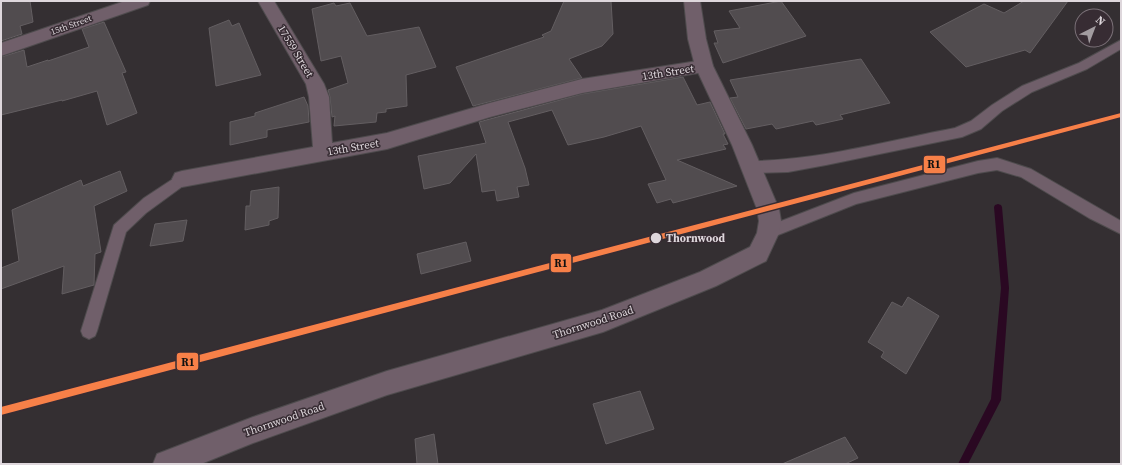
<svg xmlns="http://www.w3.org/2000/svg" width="1122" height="465" viewBox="0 0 1122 465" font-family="'Source Serif 4',serif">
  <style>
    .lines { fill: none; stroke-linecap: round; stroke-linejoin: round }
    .stream { fill: #2a0822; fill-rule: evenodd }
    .building { fill: #514c4f; stroke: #635e61 }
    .service-casing { stroke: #4e4b4d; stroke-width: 2 }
    .minor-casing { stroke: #4e4b4d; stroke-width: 2 }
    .tertiary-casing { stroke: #4e4b4d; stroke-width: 2 }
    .service { fill: #705f6a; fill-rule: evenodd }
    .minor { fill: #705f6a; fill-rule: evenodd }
    .tertiary { fill: #705f6a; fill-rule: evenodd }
    .rail-1-casing { stroke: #372c33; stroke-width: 3 }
    .rail-1 { fill: #f78048; fill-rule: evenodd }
    .stop-dot { fill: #ded7dc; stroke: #372c33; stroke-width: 1.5 }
    .labels { text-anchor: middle; stroke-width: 3; stroke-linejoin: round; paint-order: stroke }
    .far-street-label { font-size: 9px; fill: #ded7dc; stroke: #372c33 }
    .street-label { font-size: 11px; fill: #ded7dc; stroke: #372c33 }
    .stop-label { font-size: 11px; font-weight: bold; fill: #ded7dc; stroke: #372c33; text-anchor: start }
    .line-badge { stroke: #372c33; stroke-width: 1.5 }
    .pale-badge-label { font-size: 11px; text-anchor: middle; font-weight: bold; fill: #111 }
  </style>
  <rect width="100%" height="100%" fill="#342f32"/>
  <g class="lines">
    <path class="stream" d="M998,204L1001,205L1002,207L1009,288L1001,400L968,464H958L991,399L1001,288L994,207L995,205Z"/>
  </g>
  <g class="building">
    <path d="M1,1H30L33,22L20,26L22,34L1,41Z"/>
    <path d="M564,1H611L613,34L602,46L569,59L582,78L473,106L456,67L544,37L542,35L551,31Z"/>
    <path d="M781,1L806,36L723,63L714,43H718L714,31L740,28L729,11Z"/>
    <path d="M1024,1H1068L1030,53L1025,50L966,67L930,32L984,4L1004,13Z"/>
    <path d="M334,3L336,6L350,3L367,36L419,27L436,67L406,75L407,106L386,109V112L377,113L376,122L334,126L335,116L332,117L330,97L328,90L348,83L341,56L321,61L312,9Z"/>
    <path d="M229,20L232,26L239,23L261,75L216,86L209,28Z"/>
    <path d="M104,22L126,72L122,73L137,113L107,125L97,91L62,101V100L1,115V57L24,50L27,67L48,60V61L89,47L82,29Z"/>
    <path d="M861,59L890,103L840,115L843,119L816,125L813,121L776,129L772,124L746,129L730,98L738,97L730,80Z"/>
    <path d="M683,77L697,105L710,102L725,134H723L728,144L723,145L726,149L677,160L737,186L673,203L671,199L657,203L648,184L666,180L641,126L604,137L568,145L552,110L508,122L525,168L529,185L517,187L519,197L497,201L495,190L482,192L476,154L450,183L424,189L418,156L486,143L479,122L582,94Z"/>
    <path d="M304,97L308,106L309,122L267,130V137L230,145V122L255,116V113Z"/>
    <path d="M120,171L127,191L94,206L101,252L95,254L94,285L62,294L64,266L1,289V268L19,261L12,210L81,180L83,186Z"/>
    <path d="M279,187L278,218L269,221V225L245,230L246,206H250L251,191Z"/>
    <path d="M187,220L183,241L150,246L155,224Z"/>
    <path d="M466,242L471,261L421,274L417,254Z"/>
    <path d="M908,297L939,316L906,374L881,357L884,352L868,342L892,302L902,307Z"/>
    <path d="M640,391L654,429L606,444L593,404Z"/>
    <path d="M434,434L438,464H417L415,439Z"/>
    <path d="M845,437L858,458L845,464H782Z"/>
  </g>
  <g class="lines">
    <defs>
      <g id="service">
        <path d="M1121,40V49L1087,69L1032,92L1002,111L981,129L962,137L826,165L788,172L752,173L747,171L745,167L747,163L752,161C821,160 887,141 955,128L971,121L992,105L1022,86L1079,63Z"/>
        <path d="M997,158L1031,169L1121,221V234L1089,218L1021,177L997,170L978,173L856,204L768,239L763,238L760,233L763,228L854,193L978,161Z"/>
        <path d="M182,173L187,175L189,179L187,183L146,213L126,232L97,331L95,336L89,339L83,336L81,331L114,225L144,198Z"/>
      </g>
      <g id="minor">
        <path d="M125,1H150L148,5L1,56V43Z"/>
        <path d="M258,1H274L324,84L329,97L332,143L387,133L490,103L582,79L704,60L710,61L713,66L710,71L704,72L582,93L490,117L387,149L182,187L175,185L172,179L175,173L182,171L313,147L309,97L306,84Z"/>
      </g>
      <path id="tertiary" d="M684,1H700L706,39L713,66L752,145L779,209L781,221L779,233L766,261L716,286L603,332L387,395L253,443L201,464H153L157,454L253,417L387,371L602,310L700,272L750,247L757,233L759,221L757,209L732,145L695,66L688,39Z"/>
    </defs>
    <use href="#service" class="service-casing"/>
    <use href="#minor" class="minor-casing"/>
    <use href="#tertiary" class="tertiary-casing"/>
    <use href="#service" class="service"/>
    <use href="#minor" class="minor"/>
    <use href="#tertiary" class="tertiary"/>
    <defs>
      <path id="rail-1" d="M1121,113V117L1,415V407Z"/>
    </defs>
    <use href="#rail-1" class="rail-1-casing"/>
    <use href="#rail-1" class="rail-1"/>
  </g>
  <circle class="stop-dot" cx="656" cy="238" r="6"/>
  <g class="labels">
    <g class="far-street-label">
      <text transform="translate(71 25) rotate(-20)" y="3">15th Street</text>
    </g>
    <g class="street-label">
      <text transform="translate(296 51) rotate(59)" y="4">17559 Street</text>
      <text transform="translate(668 72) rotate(-9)" y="4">13th Street</text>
      <text transform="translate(353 147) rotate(-10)" y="4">13th Street</text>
      <text transform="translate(593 322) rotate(-18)" y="4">Thornwood Road</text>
      <text transform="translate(284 419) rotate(-19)" y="4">Thornwood Road</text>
    </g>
    <g class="stop-label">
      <text x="666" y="242">Thornwood</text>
    </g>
  </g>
  <g class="line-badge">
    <rect x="923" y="155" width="23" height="19" rx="4" fill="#f78048"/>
    <rect x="550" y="253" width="22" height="20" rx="4" fill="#f78048"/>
    <rect x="176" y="352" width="23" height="19" rx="4" fill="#f78048"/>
  </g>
  <g class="pale-badge-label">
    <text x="934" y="168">R1</text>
    <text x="561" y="267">R1</text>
    <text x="188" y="366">R1</text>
  </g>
  <rect width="1122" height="465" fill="none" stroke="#ded7dc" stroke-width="4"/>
  <g transform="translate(1094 28) rotate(42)"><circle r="19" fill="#372c33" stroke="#7a7077"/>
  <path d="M0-3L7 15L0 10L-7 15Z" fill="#a29ca0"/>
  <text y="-6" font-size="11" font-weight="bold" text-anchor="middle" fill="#ded7dc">N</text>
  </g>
</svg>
